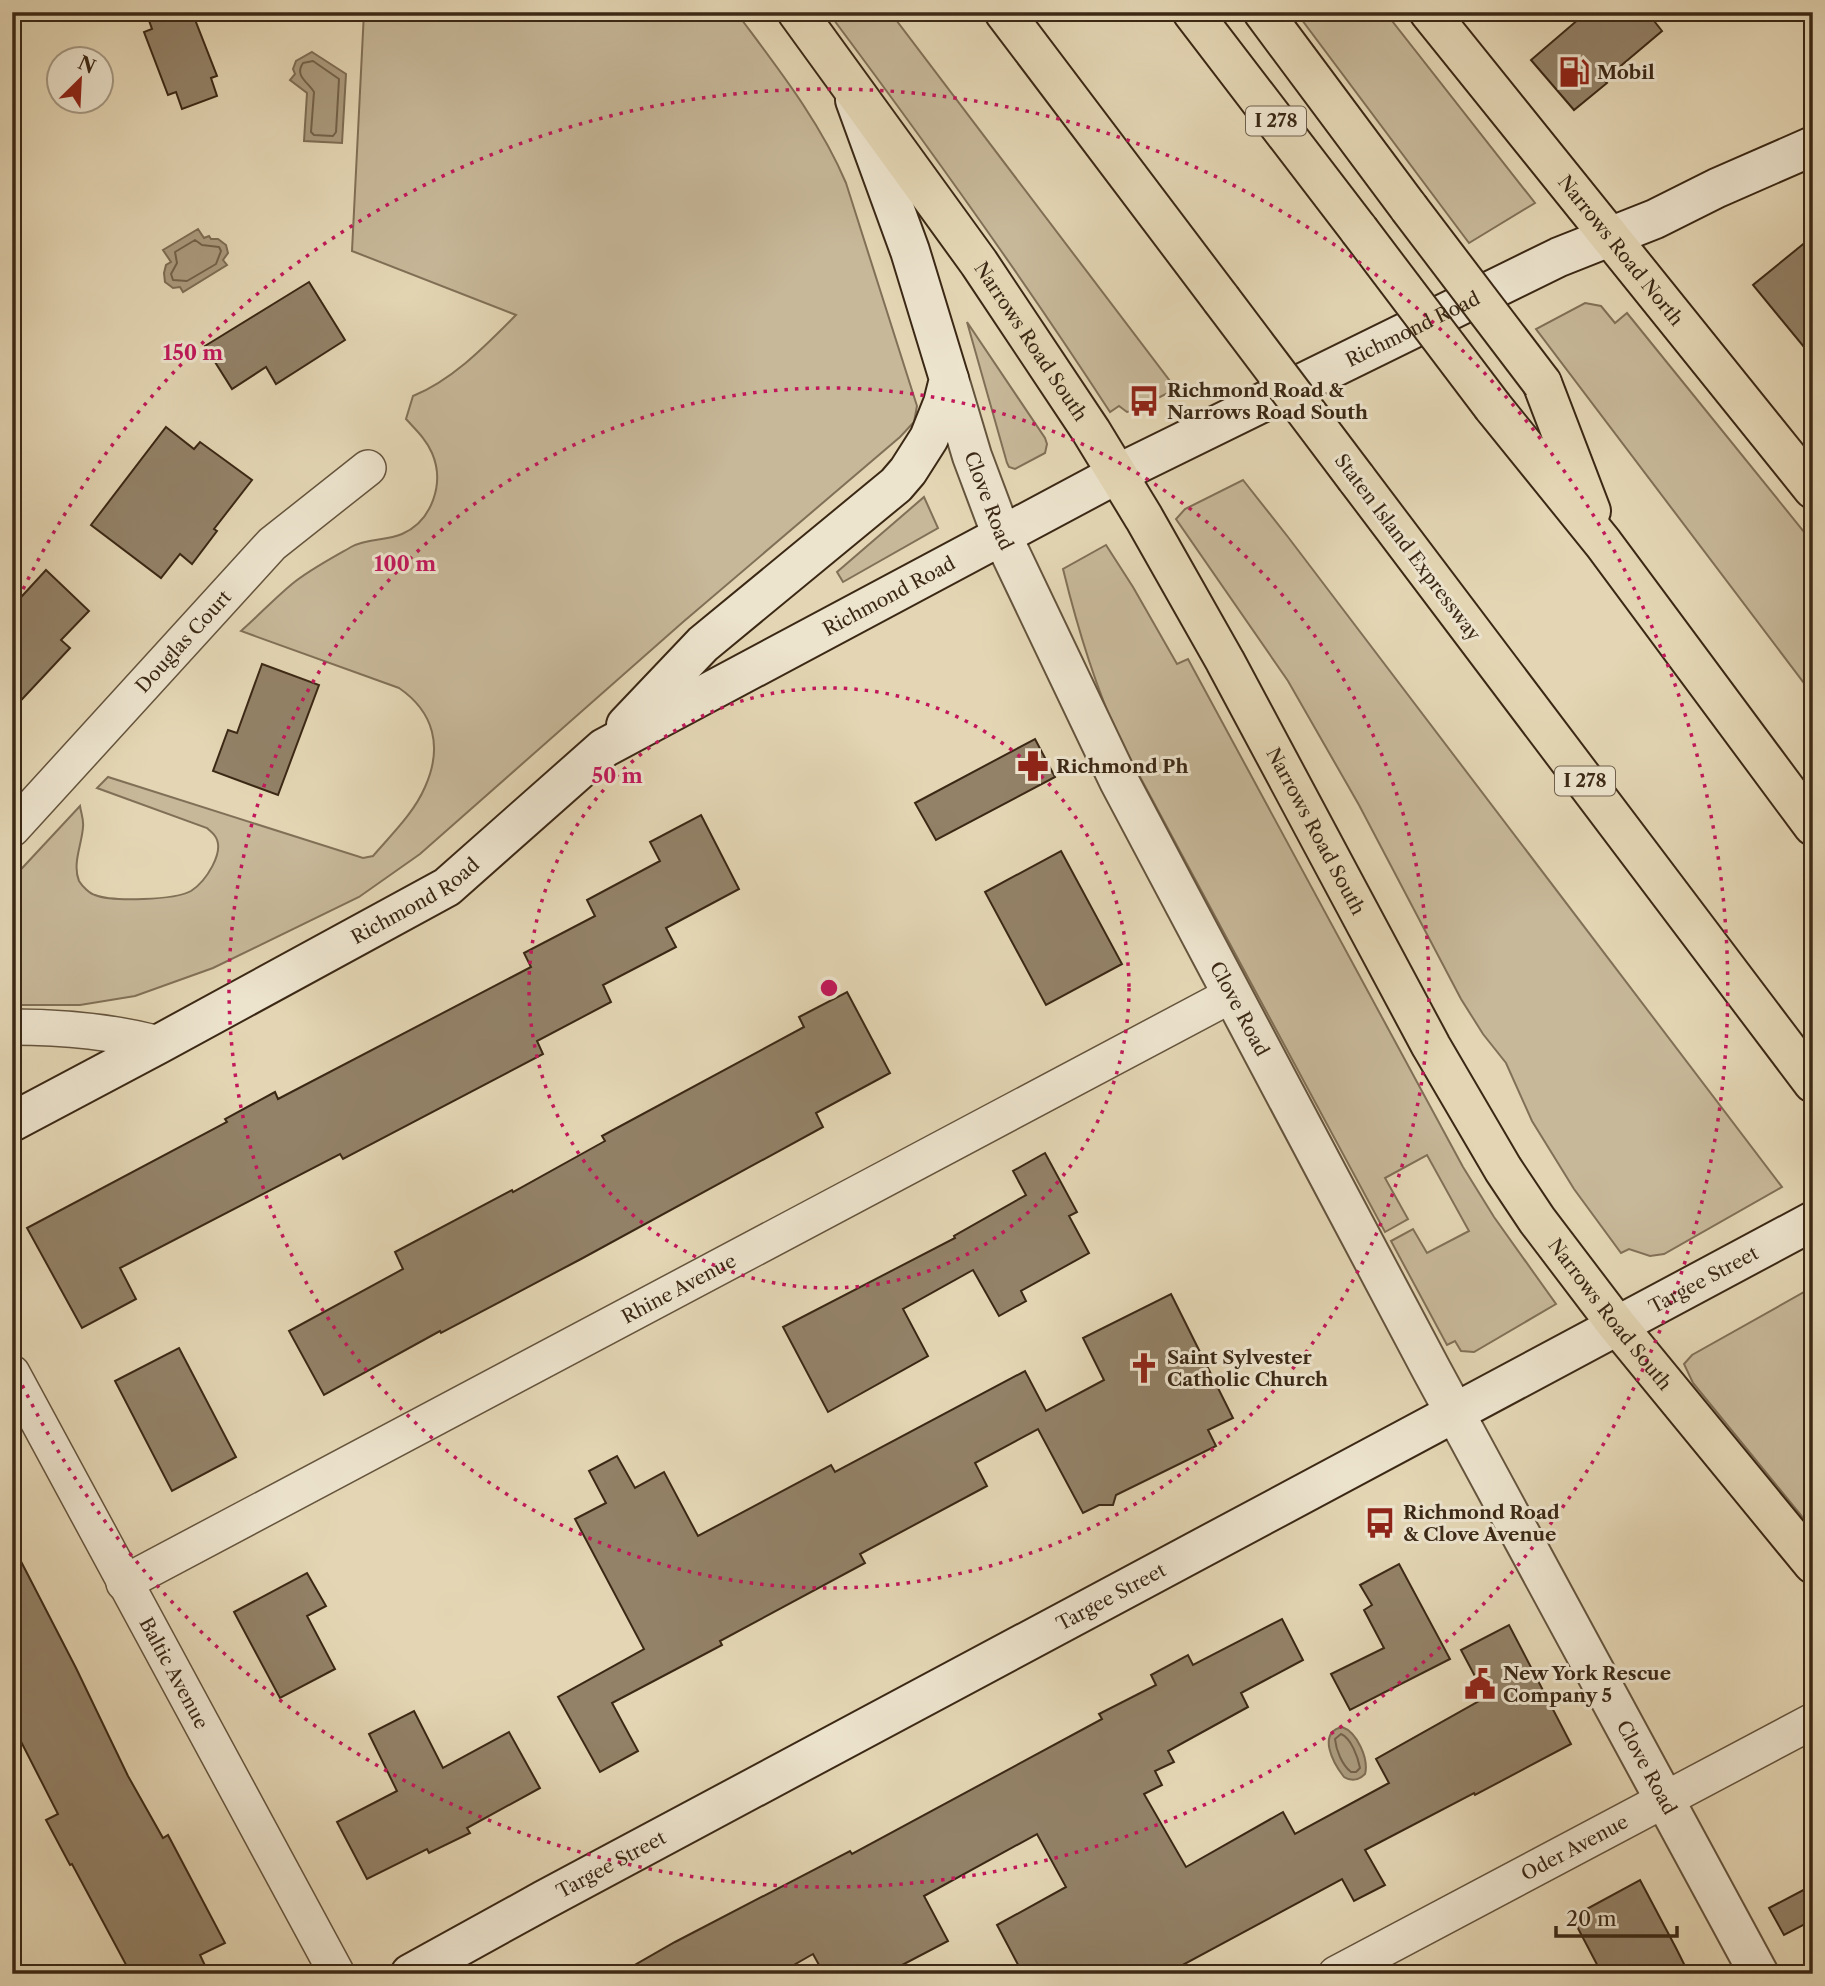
<svg xmlns="http://www.w3.org/2000/svg" width="1825" height="1986" viewBox="0 0 1825 1986" font-family="'Libre Caslon Text',serif">
  <style>
    .green { fill: #c7b899; stroke: #817057; stroke-width: 2 }
    .water { fill: #ab9b7e; stroke: #7e6d54; stroke-width: 2 }
    .lines { fill: none; stroke-linecap: round; stroke-linejoin: round }
    .shore { stroke: #73624a; stroke-width: 2 }
    .building { fill: #938268; stroke: #3b2815; stroke-width: 2 }
    .minor-casing { stroke: #65543d; stroke-width: 38 }
    .tertiary-casing { stroke: #65543d; stroke-width: 42 }
    .secondary-casing { stroke: #3b2815; stroke-width: 42 }
    .primary-casing { stroke: #3b2815; stroke-width: 42 }
    .motorway-casing { stroke: #3b2815; stroke-width: 42 }
    .minor { stroke: #ede4ce; stroke-width: 35 }
    .tertiary { stroke: #ede4ce; stroke-width: 38 }
    .secondary { stroke: #ede4ce; stroke-width: 38 }
    .primary { stroke: #e4d6b4; stroke-width: 38 }
    .motorway { stroke: #e4d6b4; stroke-width: 38 }
    .motorway-bridge-casing { stroke: #3b2815; stroke-width: 42; stroke-linecap: butt }
    .motorway-bridge { stroke: #e4d6b4; stroke-width: 38 }
    .ring { fill: none; stroke: #c2185b; stroke-width: 3.5; stroke-dasharray: 3.5 7 }
    .labels { text-anchor: middle; stroke-width: 6; stroke-linejoin: round; paint-order: stroke }
    .shield { fill: #ede4ce; stroke: #70604c; stroke-width: 2 }
    .shield-label { font-size: 18px; font-weight: bold; fill: #3b2815 }
    .poi-label { font-size: 19px; font-weight: bold; fill: #3b2815; stroke: #ede4ce; text-anchor: start }
    .street-label { font-size: 19px; fill: #3b2815; stroke: #ede4ce }
    .centre { fill: #c2185b; stroke: #ede4ce; stroke-width: 3.5 }
    .ring-label { font-size: 21px; text-anchor: middle; font-weight: bold; fill: #c2185b; stroke: #ede4ce; stroke-width: 6; stroke-linejoin: round; paint-order: stroke }
  </style>
  <rect width="100%" height="100%" fill="#e4d6b4"/>
  <filter id="stains"><feTurbulence type="fractalNoise" baseFrequency=".00286" numOctaves="4"/><feColorMatrix values="0 0 0 0 .2 0 0 0 0 .09 0 0 0 0 .02 0 0 0 .5 -.17"/></filter>
  <radialGradient id="worn" r=".72"><stop offset=".6" stop-color="#630" stop-opacity="0"/><stop offset="1" stop-color="#630" stop-opacity=".3"/></radialGradient>
  <g class="green">
    <path d="M364,12H736C776,66 820,121 846,183L917,406L914,422L900,437L683,622L420,854L359,897L213,968L135,996L80,1005H12V879L80,806C81,813 84,820 83,827C82,844 72,864 79,881C82,886 90,894 95,895C112,902 175,900 191,891C205,882 226,852 215,836C213,833 210,831 207,828L97,788L108,777L363,858L373,856C391,835 414,813 425,787C443,747 434,712 399,688L241,631C258,616 274,599 292,584C309,570 332,558 351,547C366,538 386,541 402,534C432,521 445,483 432,453C426,439 416,430 406,419L413,396C454,379 486,345 516,315L352,251Z"/>
    <path d="M828,12H890L1176,389L1132,411L1127,412L1119,406L1110,412C1021,275 926,143 828,12Z"/>
    <path d="M1296,12H1385L1535,203L1469,243Z"/>
    <path d="M1585,303L1601,306L1615,323L1627,313L1813,543V695L1536,329Z"/>
    <path d="M967,322L1045,438L1047,444L1045,453L1015,469L1009,467L1007,463Z"/>
    <path d="M1243,480L1288,537L1782,1187L1664,1254L1650,1256L1629,1249L1621,1253L1574,1189L1532,1121L1506,1063L1483,1034L1461,999L1359,805L1288,681L1176,519L1185,509Z"/>
    <path d="M924,497L938,528L843,582L837,572Z"/>
    <path d="M1106,545L1133,587L1177,664L1188,659L1463,1167L1494,1217L1556,1304L1474,1352L1461,1351L1455,1341L1447,1345L1391,1241L1413,1229L1427,1253L1469,1231L1427,1155L1385,1178L1408,1219L1385,1232L1118,736C1094,683 1077,626 1063,569Z"/>
    <path d="M1813,1287V1530L1693,1383L1684,1364L1692,1355Z"/>
  </g>
  <g class="water">
    <path d="M312,52L346,74L342,143L304,141L307,93L290,80L295,74L293,69L296,61Z"/>
    <path d="M198,229L204,238L209,236L211,239H218L226,245L228,253L223,260L227,265L183,292L180,287L173,288L165,282L164,273L166,265L171,262L163,250Z"/>
    <path d="M1342,1727C1357,1732 1369,1759 1365,1774C1359,1780 1352,1782 1344,1777C1333,1763 1317,1733 1342,1727Z"/>
  </g>
  <g class="lines">
    <g class="shore">
      <path d="M313,61L339,79L336,132L333,136L314,135L311,132L314,92C308,82 294,76 303,63Z"/>
      <path d="M195,240L202,245L219,247L221,251L216,264L187,281L173,280L171,274L177,263L175,252Z"/>
      <path d="M1341,1734C1351,1738 1358,1757 1360,1768L1356,1772H1351C1342,1765 1336,1750 1335,1739Z"/>
    </g>
  </g>
  <g class="building">
    <path d="M146,12H192L217,76L211,78L217,96L182,109L176,92L168,95L144,32L152,29Z"/>
    <path d="M1587,12H1647L1662,31L1604,80L1607,83L1574,110L1531,60Z"/>
    <path d="M1813,236V358L1753,285Z"/>
    <path d="M309,282L345,340L276,384L266,367L232,389L205,346Z"/>
    <path d="M166,427L194,449L200,442L252,480L214,529L217,531L192,564L180,554L161,578L91,525Z"/>
    <path d="M46,570L89,611L61,640L70,648L12,710V607Z"/>
    <path d="M262,664L319,685L278,795L213,771L228,730L237,733Z"/>
    <path d="M1035,739L1055,777L936,840L915,803Z"/>
    <path d="M701,815L739,889L666,928L676,947L603,985L611,1002L537,1041L543,1054L343,1159L340,1154L120,1268L136,1299L82,1328L27,1228L227,1122L225,1119L275,1092L278,1099L531,967L524,953L595,916L587,900L660,861L650,842Z"/>
    <path d="M1061,851L1122,964L1046,1005L985,892Z"/>
    <path d="M847,992L890,1073L816,1113L823,1127L581,1259L441,1333L440,1331L324,1395L289,1331L403,1269L395,1252L512,1190L513,1192L605,1141L602,1136L804,1027L799,1017Z"/>
    <path d="M1045,1153L1077,1212L1069,1216L1089,1253L1021,1291L1026,1301L999,1316L973,1270L903,1309L928,1356L828,1412L783,1327L955,1238L954,1236L1026,1195L1013,1171Z"/>
    <path d="M1171,1294L1233,1418L1208,1430L1216,1446L1116,1495L1113,1505H1099L1083,1513L1038,1429L975,1463L987,1486L860,1554L865,1563L720,1641L722,1645L612,1703L638,1751L600,1772L558,1697L644,1649L575,1519L606,1503L589,1471L617,1456L635,1488L664,1472L698,1536L831,1465L835,1472L1025,1371L1046,1411L1104,1380L1083,1338Z"/>
    <path d="M179,1348L236,1457L172,1491L115,1381Z"/>
    <path d="M12,1544L76,1668L128,1776L163,1838L168,1835L225,1943L200,1955L209,1974H131L72,1864L70,1865L46,1820L58,1814L12,1724Z"/>
    <path d="M1399,1564L1450,1659L1350,1710L1331,1674L1384,1648L1364,1610L1372,1605L1360,1585Z"/>
    <path d="M307,1573L326,1606L307,1616L335,1669L280,1698L234,1612Z"/>
    <path d="M1282,1619L1303,1660L1241,1693L1248,1707L1168,1751L1174,1762L1155,1771L1162,1785L1144,1794L1186,1867L1283,1812L1295,1834L1389,1783L1376,1759L1486,1697L1461,1650L1509,1625L1571,1744L1475,1795L1474,1793L1365,1850L1385,1885L1354,1901L1342,1879L1166,1974H1023L997,1925L1066,1887L1037,1834L924,1896L948,1941L885,1974H824L813,1954L778,1974H619L675,1942L850,1851L852,1854L1102,1719L1099,1714L1156,1685L1151,1675L1188,1655L1193,1665Z"/>
    <path d="M414,1711L443,1768L509,1732L540,1788L467,1828L470,1833L429,1853L427,1849L367,1879L337,1822L397,1791L369,1734Z"/>
    <path d="M1640,1880L1676,1948L1689,1974H1602L1572,1917Z"/>
    <path d="M1813,1885V1920L1784,1935L1769,1908Z"/>
  </g>
  <g class="lines">
    <defs>
      <g id="minor">
        <path id="s1" d="M12,829L272,544L368,468"/>
        <path d="M12,1027C63,1027 110,1031 159,1044"/>
        <path id="s2" d="M12,1373L337,1974"/>
        <path id="s3" d="M124,1583L1233,994"/>
        <path id="s4" d="M1336,1974L1813,1721"/>
      </g>
      <g id="tertiary">
        <path id="s5" d="M949,379L972,456L1002,536L1119,781L1431,1369L1759,1974"/>
      </g>
      <g id="secondary">
        <path d="M626,725L703,644L896,485L908,471L929,438L943,403L949,379L910,251L855,100"/>
        <path id="s6" d="M12,1122L159,1044L447,887L604,748L1117,474L1559,257L1655,219L1717,188L1813,146"/>
        <path id="s7" d="M410,1974L544,1900L1813,1221"/>
      </g>
      <g id="primary">
        <path id="s8" d="M797,12L979,263L1091,431L1144,518L1225,661L1431,1046L1503,1169L1537,1220L1616,1324L1813,1564"/>
        <path id="s9" d="M1429,12L1813,489"/>
      </g>
      <g id="motorway">
        <path d="M1004,12L1221,299"/>
        <path d="M1192,12L1359,230"/>
        <path d="M1263,12L1409,208"/>
        <path d="M1542,383L1591,511"/>
        <path d="M1493,407L1603,543L1813,826"/>
        <path d="M1356,478L1813,1083"/>
      </g>
    </defs>
    <use href="#minor" class="minor-casing"/>
    <use href="#tertiary" class="tertiary-casing"/>
    <use href="#secondary" class="secondary-casing"/>
    <use href="#primary" class="primary-casing"/>
    <use href="#motorway" class="motorway-casing"/>
    <use href="#minor" class="minor"/>
    <use href="#tertiary" class="tertiary"/>
    <use href="#secondary" class="secondary"/>
    <use href="#primary" class="primary"/>
    <use href="#motorway" class="motorway"/>
    <defs>
      <g id="motorway-bridge">
        <path d="M1409,208L1542,383"/>
        <path d="M1359,230L1493,407"/>
        <path d="M1221,299L1356,478"/>
      </g>
    </defs>
    <use href="#motorway-bridge" class="motorway-bridge-casing"/>
    <use href="#motorway-bridge" class="motorway-bridge"/>
  </g>
  <g class="ring">
    <circle cx="829" cy="988" r="300"/>
    <circle cx="829" cy="988" r="600"/>
    <path d="M14 608A899 899 0 1 1 14 1368"/>
  </g>
  <defs>
    <symbol id="fuel-bare" viewBox="-9 -9 18 18"><path d="M-5.5-6h7V0h2V4h1.3V-2.5L3-4.5l.8-.8L6-3V5H2.5V1h-1V6h-7ZM-4.2-4.7v3.2H.2V-4.7Z" fill="#8f2418" stroke="#ede4ce" stroke-width="2.5" paint-order="stroke"/></symbol>
    <symbol id="bus-bare" viewBox="-9 -9 18 18"><path d="M-5-6H5V4H4V6H2V4H-2V6H-4V4H-5ZM-3.5-4V0h7V-4ZM-3.5 1.2v1.5H-2V1.2ZM2 1.2v1.5H3.5V1.2Z" fill="#8f2418" stroke="#ede4ce" stroke-width="2.5" paint-order="stroke"/></symbol>
    <symbol id="pharmacy-bare" viewBox="-9 -9 18 18"><path d="M-2-6h4v4h4v4h-4v4h-4v-4h-4v-4h4Z" fill="#8f2418" stroke="#ede4ce" stroke-width="2.5" paint-order="stroke"/></symbol>
    <symbol id="church-bare" viewBox="-9 -9 18 18"><path d="M-1.2-6h2.4v3.5h3.3v2.4h-3.3V6h-2.4V-.1h-3.3v-2.4h3.3Z" fill="#8f2418" stroke="#ede4ce" stroke-width="2.5" paint-order="stroke"/></symbol>
    <symbol id="civic-bare" viewBox="-9 -9 18 18"><path d="M-.6-6.5H3V-4.5H.6V-3L4-1V1h2V6H-6V1h2V-1L-.6-3ZM-1.2 2.5V6h2.4V2.5Z" fill="#8f2418" stroke="#ede4ce" stroke-width="2.5" paint-order="stroke"/></symbol>
  </defs>
  <g fill-rule="evenodd">
    <use href="#fuel-bare" x="1552" y="50" width="44" height="44"/>
    <use href="#bus-bare" x="1122" y="379" width="44" height="44"/>
    <use href="#pharmacy-bare" x="1011" y="744" width="44" height="44"/>
    <use href="#church-bare" x="1122" y="1346" width="44" height="44"/>
    <use href="#bus-bare" x="1358" y="1501" width="44" height="44"/>
    <use href="#civic-bare" x="1458" y="1662" width="44" height="44"/>
  </g>
  <g class="labels">
    <g class="shield">
      <rect x="1246" y="106.5" width="60" height="29" rx="5"/>
      <rect x="1555" y="766.5" width="60" height="29" rx="5"/>
    </g>
    <g class="shield-label">
      <text x="1276" y="127">I 278</text>
      <text x="1585" y="787">I 278</text>
    </g>
    <g class="poi-label">
      <text x="1597" y="79">Mobil</text>
      <text x="1167" y="397">Richmond Road &amp;<tspan x="1167" dy="22">Narrows Road South</tspan></text>
      <text x="1056" y="773">Richmond Ph</text>
      <text x="1167" y="1364">Saint Sylvester<tspan x="1167" dy="22">Catholic Church</tspan></text>
      <text x="1403" y="1519">Richmond Road<tspan x="1403" dy="22">&amp; Clove Avenue</tspan></text>
      <text x="1503" y="1680">New York Rescue<tspan x="1503" dy="22">Company 5</tspan></text>
    </g>
    <g class="street-label">
      <text dy="7" stroke="none"><textPath href="#s9" startOffset="306">Narrows Road North</textPath></text>
      <text dy="7" stroke="none"><textPath href="#s6" startOffset="1615">Richmond Road</textPath></text>
      <text dy="7" stroke="none"><textPath href="#s8" startOffset="404">Narrows Road South</textPath></text>
      <text dy="7" stroke="none"><textPath href="#s5" startOffset="128">Clove Road</textPath></text>
      <text transform="translate(1408 547) rotate(53)" y="7">Staten Island Expressway</text>
      <text dy="7" stroke="none"><textPath href="#s6" startOffset="1027">Richmond Road</textPath></text>
      <text dy="7" stroke="none"><textPath href="#s1" startOffset="254">Douglas Court</textPath></text>
      <text dy="7" stroke="none"><textPath href="#s8" startOffset="971">Narrows Road South</textPath></text>
      <text dy="7" stroke="none"><textPath href="#s6" startOffset="460">Richmond Road</textPath></text>
      <text dy="7" stroke="none"><textPath href="#s5" startOffset="695">Clove Road</textPath></text>
      <text dy="7" stroke="none"><textPath href="#s7" startOffset="1468">Targee Street</textPath></text>
      <text dy="7" stroke="none"><textPath href="#s3" startOffset="628">Rhine Avenue</textPath></text>
      <text dy="7" stroke="none"><textPath href="#s8" startOffset="1538">Narrows Road South</textPath></text>
      <text dy="7" stroke="none"><textPath href="#s7" startOffset="796">Targee Street</textPath></text>
      <text dy="7" stroke="none"><textPath href="#s2" startOffset="341">Baltic Avenue</textPath></text>
      <text dy="7" stroke="none"><textPath href="#s5" startOffset="1556">Clove Road</textPath></text>
      <text dy="7" stroke="none"><textPath href="#s4" startOffset="270">Oder Avenue</textPath></text>
      <text dy="7" stroke="none"><textPath href="#s7" startOffset="229">Targee Street</textPath></text>
    </g>
  </g>
  <circle cx="829" cy="988" r="10" class="centre"/>
  <g class="ring-label">
    <text x="193" y="360">150 m</text>
    <text x="405" y="571">100 m</text>
    <text x="617" y="783">50 m</text>
  </g>
  <rect width="1825" height="1986" fill="none" stroke="#e4d6b4" stroke-width="42"/>
  <rect x="14" y="14" width="1797" height="1958" fill="none" stroke="#3b2815" stroke-width="3.5"/>
  <rect x="21" y="21" width="1783" height="1944" fill="none" stroke="#3b2815" stroke-width="2"/>
  <g transform="translate(80 80) rotate(24)"><circle r="33" fill="#ede4ce" stroke="#a69984" stroke-width="2"/>
  <path d="M0-5L12 26L0 18L-12 26Z" fill="#8f2418"/>
  <text y="-10" font-size="19" font-weight="bold" text-anchor="middle" fill="#3b2815">N</text>
  </g>
  <path d="M1556 1926v10h121v-10" fill="none" stroke="#3b2815" stroke-width="3.5"/>
  <text x="1566" y="1926" font-size="21" fill="#3b2815" stroke="#ede4ce" stroke-width="5" paint-order="stroke">20 m</text>
  <rect width="100%" height="100%" filter="url(#stains)"/>
  <rect width="100%" height="100%" fill="url(#worn)"/>
</svg>
